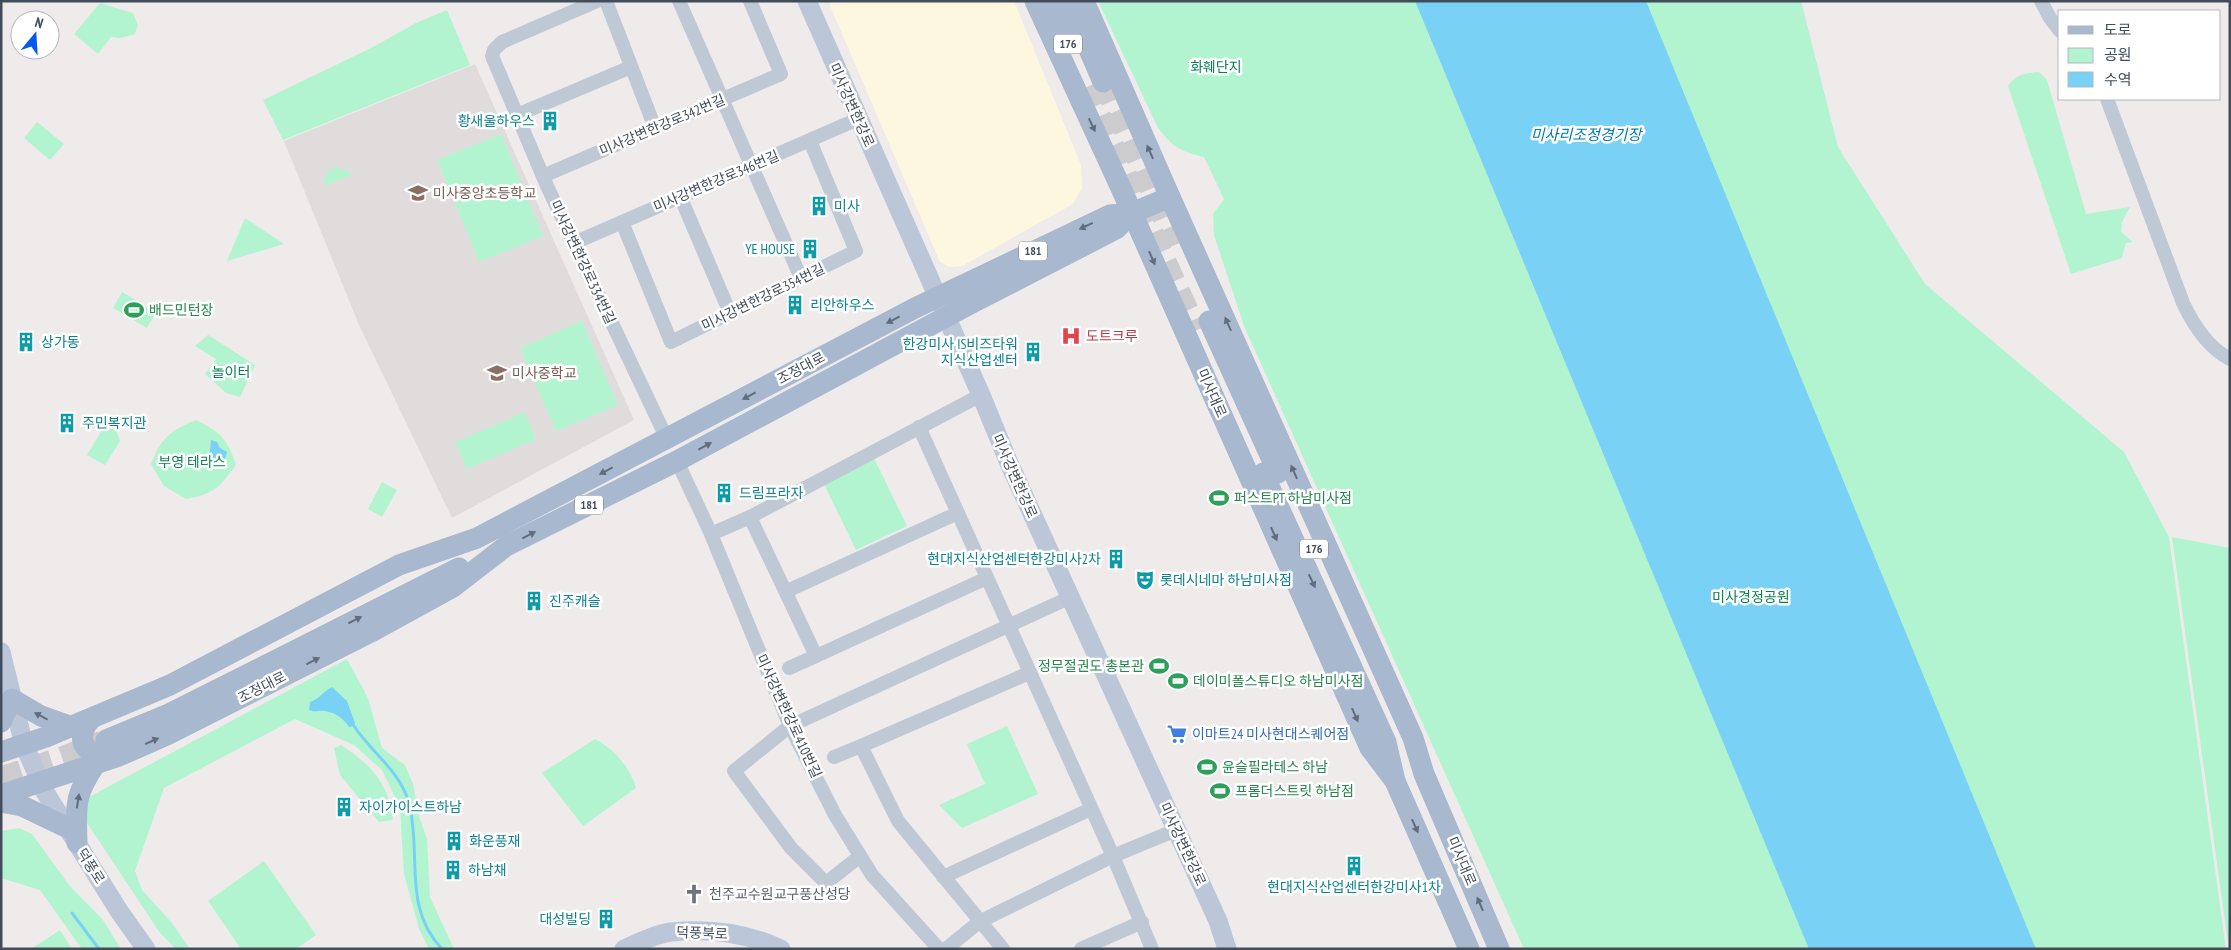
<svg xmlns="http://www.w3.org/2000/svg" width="2231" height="950" viewBox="0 0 2231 950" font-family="'PT Sans Narrow','Noto Sans KR',sans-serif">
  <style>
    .commercial { fill: #fef7df }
    .education { fill: #e0dcdc }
    .green { fill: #b2f4d0 }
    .water { fill: #79d2f6 }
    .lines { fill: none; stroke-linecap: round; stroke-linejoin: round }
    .stream { stroke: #79d2f6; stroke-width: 3 }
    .primary-tunnel { stroke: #cccbce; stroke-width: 21; stroke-dasharray: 21 11; stroke-linecap: butt }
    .street { stroke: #bfc9d5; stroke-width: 14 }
    .secondary { stroke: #bbc6d8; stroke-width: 19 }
    .primary { stroke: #a7b8cf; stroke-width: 21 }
    .oneway { fill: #606d7e }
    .labels { text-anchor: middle; stroke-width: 5; stroke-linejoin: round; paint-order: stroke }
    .shield { fill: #fff; stroke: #7b828c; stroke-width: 1 }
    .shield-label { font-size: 12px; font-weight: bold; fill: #424d5b }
    .park-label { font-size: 14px; fill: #0b8350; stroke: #fff }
    .street-label { font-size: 14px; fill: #424d5b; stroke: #fff }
    .culture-label { font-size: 14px; fill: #0d838f; stroke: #fff; text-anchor: start }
    .education-label { font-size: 14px; fill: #785e54; stroke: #fff; text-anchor: start }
    .leisure-label { font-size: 14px; fill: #27864d; stroke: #fff; text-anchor: start }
    .health-label { font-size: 14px; fill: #be3a42; stroke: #fff; text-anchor: start }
    .shop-label { font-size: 14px; fill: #366cbe; stroke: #fff; text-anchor: start }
    .worship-label { font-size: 14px; fill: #5b616d; stroke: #fff; text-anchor: start }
    .water-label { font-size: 15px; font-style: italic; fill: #007daf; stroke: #fff }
  </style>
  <rect width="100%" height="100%" fill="#efebeb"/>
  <path class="commercial" d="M828,1H1014L1081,165L1082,188L1073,204L962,266L950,267L940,262Z"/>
  <path class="education" d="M475,64L634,420L452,518L359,325L284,141Z"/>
  <g class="green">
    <path d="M1098,1H1801L1838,147L1925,284L2124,452L2169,537L2226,949H1524L1244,326L1214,235L1213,214L1224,199L1204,157C1180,151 1174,148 1158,128Z"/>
    <path d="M100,3L133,13L138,25L135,34L121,38L111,37L98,54L74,34Z"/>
    <path d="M447,10L470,65L283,140L263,100L373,47L416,23Z"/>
    <path d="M2039,72L2047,80L2086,214L2130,207L2122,222L2121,232L2133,242L2126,243L2122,258L2071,274L2008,86C2016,74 2025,73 2039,72Z"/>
    <path d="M37,122L64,144L50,160L24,138Z"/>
    <path d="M501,134L543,236L479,262L437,160Z"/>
    <path d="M335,167L348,171L352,175L325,185L324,182L326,173Z"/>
    <path d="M245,218L284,244L227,261Z"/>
    <path d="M122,292L156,312L147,328L113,308Z"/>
    <path d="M582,321L618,405L556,431L520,348Z"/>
    <path d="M208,335L255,365L240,397L226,393L205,374L216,359L195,346Z"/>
    <path d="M525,412L536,439L467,469L455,442Z"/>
    <path d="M111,415L120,441L105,465L87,455Z"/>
    <path d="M196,420C221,432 227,439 236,465C219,488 214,494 186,499L164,486L151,464C161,438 171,430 196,420Z"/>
    <path d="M874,458L907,526L856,550L823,482Z"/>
    <path d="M382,482L397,490L382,517L368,509Z"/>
    <path d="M2172,537L2230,548V949L2228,943Z"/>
    <path d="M347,659L368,698L382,748L405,765L413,784L419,816L427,839L430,897L454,949H429L419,929L404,874L400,808L382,770L354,745L295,719L164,788L135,871L142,890L171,922L190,949H176L160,933L83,817L89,797Z"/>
    <path d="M1007,726L1038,794L962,828L939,805L985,784L967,744Z"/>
    <path d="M595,739C614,749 630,767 636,788L583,826L542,773Z"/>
    <path d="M341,745C372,766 388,782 393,820L379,822L340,775L334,748Z"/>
    <path d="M19,828L32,834L69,885L103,920L121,949H82L40,890L1,878V831Z"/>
    <path d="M264,861L316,935L296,949H241L208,901Z"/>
    <path d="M60,930L72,949H31Z"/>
  </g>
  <g class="water">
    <path d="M1415,1H1646L2036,949H1809Z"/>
    <path d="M211,440L217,442L220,448L227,452L225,459H218L212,464L208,463L206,456L210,451Z"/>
    <path d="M332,687L347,701L355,723L354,726L349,727C343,718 336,713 325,711C319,710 315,713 309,710L310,702C322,697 322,692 332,687Z"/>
  </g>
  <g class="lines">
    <g class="stream">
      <path d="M354,726C371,752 401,772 409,803C422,854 402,907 442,949"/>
      <path d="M72,913L99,949"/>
    </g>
    <g class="primary-tunnel">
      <path d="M1103,82L1175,245"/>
      <path d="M1087,87L1197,330"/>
      <path d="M1,777L62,757L102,741"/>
    </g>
    <g class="street">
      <path d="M597,1L502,42L494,50L492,56L547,186L667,439"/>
      <path d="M606,1L655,128"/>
      <path d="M679,1L801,278"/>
      <path d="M2041,1L2050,18L2060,31"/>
      <path d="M2107,99L2183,303C2193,324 2208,348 2230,359"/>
      <path d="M517,115L631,67"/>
      <path d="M543,176L781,74L750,1"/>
      <path d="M680,196L730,313"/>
      <path d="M622,222L671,342L856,251L810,141"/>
      <path d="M574,243L858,119"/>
      <path d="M919,427L1113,856L1152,949"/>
      <path d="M677,461L711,534L790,726L835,815L872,875L939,949"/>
      <path d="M750,517L816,656L987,578"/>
      <path d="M711,534L750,517L981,395"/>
      <path d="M787,591L958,513"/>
      <path d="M789,668L816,656"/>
      <path d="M834,757L861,746"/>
      <path d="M859,857L826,883L791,848L734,771L790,726L1071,597"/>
      <path d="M943,877L1091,809"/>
      <path d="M946,949L979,922L1113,856L1176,830"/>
      <path d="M1003,949L898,821L861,746L1029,673"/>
      <path d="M1081,949L1142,922"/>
    </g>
    <g class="secondary">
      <path d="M807,1L981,395L1009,463L1218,921L1227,949"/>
      <path d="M1,652L24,745L45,792L119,911L146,949"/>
      <path d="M624,949C638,943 655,934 671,932C709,928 747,933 781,949"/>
    </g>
    <g class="primary">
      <path d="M1035,1L1121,188L1370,748L1395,781"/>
      <path d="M1051,1L1067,41"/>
      <path d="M1068,1L1103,82"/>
      <path d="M1084,1L1170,197L1413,738L1424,774L1499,949"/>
      <path d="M1209,321L1278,473"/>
      <path d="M1263,473L1386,742L1395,781L1469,949"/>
      <path d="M91,719C82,728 77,744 92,752C99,755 109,755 116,756"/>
      <path d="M1,722L12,699L41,716L72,727"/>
      <path d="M106,740L169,714L459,568"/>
      <path d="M1,752L46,737L170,685L399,565L477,538L915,308L1110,215L1132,213L1170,197"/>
      <path d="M1,795L119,756L167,735L371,632L453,587L506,546L677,461L972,303L1116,229L1132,213"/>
      <path d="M1,802L22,806L68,828"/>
      <path d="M77,843C76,804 74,796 96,763"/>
    </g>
  </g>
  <defs><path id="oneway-solid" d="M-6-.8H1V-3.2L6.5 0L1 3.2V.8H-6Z" transform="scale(1.25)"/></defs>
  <g class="oneway">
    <use href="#oneway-solid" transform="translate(1092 125) rotate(65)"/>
    <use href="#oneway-solid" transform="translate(1150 152) rotate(-114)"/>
    <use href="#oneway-solid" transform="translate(1086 226) rotate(155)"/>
    <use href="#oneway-solid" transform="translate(1152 258) rotate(66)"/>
    <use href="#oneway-solid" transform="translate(893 320) rotate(152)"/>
    <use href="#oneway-solid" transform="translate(1228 324) rotate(-114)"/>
    <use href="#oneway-solid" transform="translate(749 396) rotate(152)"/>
    <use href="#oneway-solid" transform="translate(705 446) rotate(-28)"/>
    <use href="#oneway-solid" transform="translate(606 471) rotate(152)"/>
    <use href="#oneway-solid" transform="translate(1294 472) rotate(-114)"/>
    <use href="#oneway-solid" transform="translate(1274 534) rotate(66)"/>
    <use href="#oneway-solid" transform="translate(529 535) rotate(-27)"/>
    <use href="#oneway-solid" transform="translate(1312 581) rotate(65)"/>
    <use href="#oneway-solid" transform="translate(355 620) rotate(-27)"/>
    <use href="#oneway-solid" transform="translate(313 661) rotate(-27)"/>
    <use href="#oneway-solid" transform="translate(1355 715) rotate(66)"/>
    <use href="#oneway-solid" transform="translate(41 716) rotate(-152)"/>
    <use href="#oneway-solid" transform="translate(152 741) rotate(-24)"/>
    <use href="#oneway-solid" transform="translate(78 801) rotate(-81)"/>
    <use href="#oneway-solid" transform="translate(1415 826) rotate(66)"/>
    <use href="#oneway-solid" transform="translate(1480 904) rotate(-113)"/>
  </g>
  <defs>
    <symbol id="building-bare" viewBox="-9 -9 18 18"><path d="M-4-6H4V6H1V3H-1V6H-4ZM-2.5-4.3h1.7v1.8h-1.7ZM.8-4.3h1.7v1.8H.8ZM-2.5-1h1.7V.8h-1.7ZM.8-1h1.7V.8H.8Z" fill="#0f9aa8" stroke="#fff" stroke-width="2.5" paint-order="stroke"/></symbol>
    <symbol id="school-bare" viewBox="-9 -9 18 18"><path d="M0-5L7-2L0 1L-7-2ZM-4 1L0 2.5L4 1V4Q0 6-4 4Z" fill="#8d6e63" stroke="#fff" stroke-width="2.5" paint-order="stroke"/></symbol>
    <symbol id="stadium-bare" viewBox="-9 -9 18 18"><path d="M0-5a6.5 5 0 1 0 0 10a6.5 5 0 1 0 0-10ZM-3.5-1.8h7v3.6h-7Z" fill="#2e9e5b" stroke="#fff" stroke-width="2.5" paint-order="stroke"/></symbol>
    <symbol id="hospital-bare" viewBox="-9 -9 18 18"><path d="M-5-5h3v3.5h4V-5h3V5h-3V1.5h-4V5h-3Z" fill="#e0444e" stroke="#fff" stroke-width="2.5" paint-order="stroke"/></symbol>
    <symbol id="theatre-bare" viewBox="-9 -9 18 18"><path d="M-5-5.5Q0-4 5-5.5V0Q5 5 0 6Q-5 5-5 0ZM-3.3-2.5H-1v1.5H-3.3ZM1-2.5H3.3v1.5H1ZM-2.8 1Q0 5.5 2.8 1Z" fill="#0f9aa8" stroke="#fff" stroke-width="2.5" paint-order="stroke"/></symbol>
    <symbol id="supermarket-bare" viewBox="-9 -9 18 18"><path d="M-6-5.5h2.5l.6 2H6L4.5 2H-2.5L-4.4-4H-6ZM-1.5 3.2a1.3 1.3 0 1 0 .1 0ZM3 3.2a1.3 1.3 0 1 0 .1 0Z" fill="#3f7fe0" stroke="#fff" stroke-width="2.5" paint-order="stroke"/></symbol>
    <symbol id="church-bare" viewBox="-9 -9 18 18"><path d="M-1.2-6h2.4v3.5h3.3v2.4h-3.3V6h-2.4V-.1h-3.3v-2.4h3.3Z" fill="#6b7280" stroke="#fff" stroke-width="2.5" paint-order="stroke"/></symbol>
  </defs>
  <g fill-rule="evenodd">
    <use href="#building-bare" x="536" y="107" width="28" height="28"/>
    <use href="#school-bare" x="404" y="179" width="28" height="28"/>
    <use href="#building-bare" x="805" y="192" width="28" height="28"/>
    <use href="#building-bare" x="796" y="235" width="28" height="28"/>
    <use href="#building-bare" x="781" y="291" width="28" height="28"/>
    <use href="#stadium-bare" x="120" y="296" width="28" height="28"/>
    <use href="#hospital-bare" x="1057" y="322" width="28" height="28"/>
    <use href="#building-bare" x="12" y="328" width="28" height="28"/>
    <use href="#building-bare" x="1019" y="338" width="28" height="28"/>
    <use href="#school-bare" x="483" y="359" width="28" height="28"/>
    <use href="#building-bare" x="53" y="409" width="28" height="28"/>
    <use href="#building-bare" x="710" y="479" width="28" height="28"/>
    <use href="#stadium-bare" x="1205" y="484" width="28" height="28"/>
    <use href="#building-bare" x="1102" y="545" width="28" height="28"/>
    <use href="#theatre-bare" x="1131" y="566" width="28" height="28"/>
    <use href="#building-bare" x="520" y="587" width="28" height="28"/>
    <use href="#stadium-bare" x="1145" y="652" width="28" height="28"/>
    <use href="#stadium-bare" x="1164" y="667" width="28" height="28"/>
    <use href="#supermarket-bare" x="1163" y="720" width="28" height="28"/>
    <use href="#stadium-bare" x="1193" y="753" width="28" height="28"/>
    <use href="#stadium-bare" x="1206" y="777" width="28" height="28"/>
    <use href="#building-bare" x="330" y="793" width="28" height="28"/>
    <use href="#building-bare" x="440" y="827" width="28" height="28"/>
    <use href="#building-bare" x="1340" y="852" width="28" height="28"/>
    <use href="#building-bare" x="439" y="856" width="28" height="28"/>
    <use href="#church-bare" x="680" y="880" width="28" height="28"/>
    <use href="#building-bare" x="592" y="905" width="28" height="28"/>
  </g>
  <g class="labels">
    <g class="shield">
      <rect x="1054" y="34.5" width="28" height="19" rx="4"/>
      <rect x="1019" y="241.5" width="28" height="19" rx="4"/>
      <rect x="575" y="495.5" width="28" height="19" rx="4"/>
      <rect x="1300" y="539.5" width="28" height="19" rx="4"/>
    </g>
    <g class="shield-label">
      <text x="1068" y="48">176</text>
      <text x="1033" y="255">181</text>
      <text x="589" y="509">181</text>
      <text x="1314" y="553">176</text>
    </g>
    <g class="park-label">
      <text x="1216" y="72">화훼단지</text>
      <text x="231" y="377">놀이터</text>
      <text x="192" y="467">부영 테라스</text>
      <text x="1751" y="602">미사경정공원</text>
    </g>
    <g class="street-label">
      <text transform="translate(852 105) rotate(66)" y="5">미사강변한강로</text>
      <text transform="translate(662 125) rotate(-23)" y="5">미사강변한강로342번길</text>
      <text transform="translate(716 181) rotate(-23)" y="5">미사강변한강로346번길</text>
      <text transform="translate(583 262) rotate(65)" y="5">미사강변한강로334번길</text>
      <text transform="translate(763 297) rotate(-26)" y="5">미사강변한강로354번길</text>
      <text transform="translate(801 368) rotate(-28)" y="5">조정대로</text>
      <text transform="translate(1212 393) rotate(66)" y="5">미사대로</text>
      <text transform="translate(1015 476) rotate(66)" y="5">미사강변한강로</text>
      <text transform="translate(262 687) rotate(-27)" y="5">조정대로</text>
      <text transform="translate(789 716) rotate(65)" y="5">미사강변한강로410번길</text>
      <text transform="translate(1183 844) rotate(65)" y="5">미사강변한강로</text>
      <text transform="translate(1462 861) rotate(67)" y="5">미사대로</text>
      <text transform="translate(91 866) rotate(58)" y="5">덕풍로</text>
      <text transform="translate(702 933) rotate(2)" y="5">덕풍북로</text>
    </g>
    <g class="culture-label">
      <text x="535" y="126" text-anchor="end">황새울하우스</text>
      <text x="834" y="211">미사</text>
      <text x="795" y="254" text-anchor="end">YE HOUSE</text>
      <text x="810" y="310">리안하우스</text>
      <text x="41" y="347">상가동</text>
      <text x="1018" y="349" text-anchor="end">한강미사 IS비즈타워<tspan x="1018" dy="16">지식산업센터</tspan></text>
      <text x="82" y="428">주민복지관</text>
      <text x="739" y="498">드림프라자</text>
      <text x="1101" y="564" text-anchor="end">현대지식산업센터한강미사2차</text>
      <text x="1160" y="585">롯데시네마 하남미사점</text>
      <text x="549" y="606">진주캐슬</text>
      <text x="359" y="812">자이가이스트하남</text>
      <text x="469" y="846">화운풍재</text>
      <text x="468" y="875">하남채</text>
      <text x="1354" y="892" text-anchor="middle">현대지식산업센터한강미사1차</text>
      <text x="591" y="924" text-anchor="end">대성빌딩</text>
    </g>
    <g class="education-label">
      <text x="433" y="198">미사중앙초등학교</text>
      <text x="512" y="378">미사중학교</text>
    </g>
    <g class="leisure-label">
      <text x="149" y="315">배드민턴장</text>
      <text x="1234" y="503">퍼스트PT 하남미사점</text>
      <text x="1144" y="671" text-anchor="end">정무절권도 총본관</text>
      <text x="1193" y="686">데이미폴스튜디오 하남미사점</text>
      <text x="1222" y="772">윤슬필라테스 하남</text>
      <text x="1235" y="796">프롬더스트릿 하남점</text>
    </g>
    <g class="health-label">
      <text x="1086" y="341">도트크루</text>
    </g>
    <g class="shop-label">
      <text x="1192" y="739">이마트24 미사현대스퀘어점</text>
    </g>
    <g class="worship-label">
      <text x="709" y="899">천주교수원교구풍산성당</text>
    </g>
    <g class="water-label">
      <text x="1586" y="140">미사리조정경기장</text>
    </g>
  </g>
  <rect width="2231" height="950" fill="none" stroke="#424d5b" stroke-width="5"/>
  <rect x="2058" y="10" width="162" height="90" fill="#ffffff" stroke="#b3b8bd"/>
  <rect x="2068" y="26" width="25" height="8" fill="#a7b8cf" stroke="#b3b8bd"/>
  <text x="2104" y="35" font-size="15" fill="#424d5b">도로</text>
  <rect x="2068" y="48" width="25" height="15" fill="#b2f4d0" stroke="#b3b8bd"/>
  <text x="2104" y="60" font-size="15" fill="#424d5b">공원</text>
  <rect x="2068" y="72" width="25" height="15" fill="#79d2f6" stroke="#b3b8bd"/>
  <text x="2104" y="85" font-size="15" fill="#424d5b">수역</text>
  <g transform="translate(35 35) rotate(18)"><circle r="24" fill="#ffffff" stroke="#b3b8bd"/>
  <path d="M0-4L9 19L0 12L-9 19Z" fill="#0358f0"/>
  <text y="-8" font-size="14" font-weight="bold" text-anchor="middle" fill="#424d5b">N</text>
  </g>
</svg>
